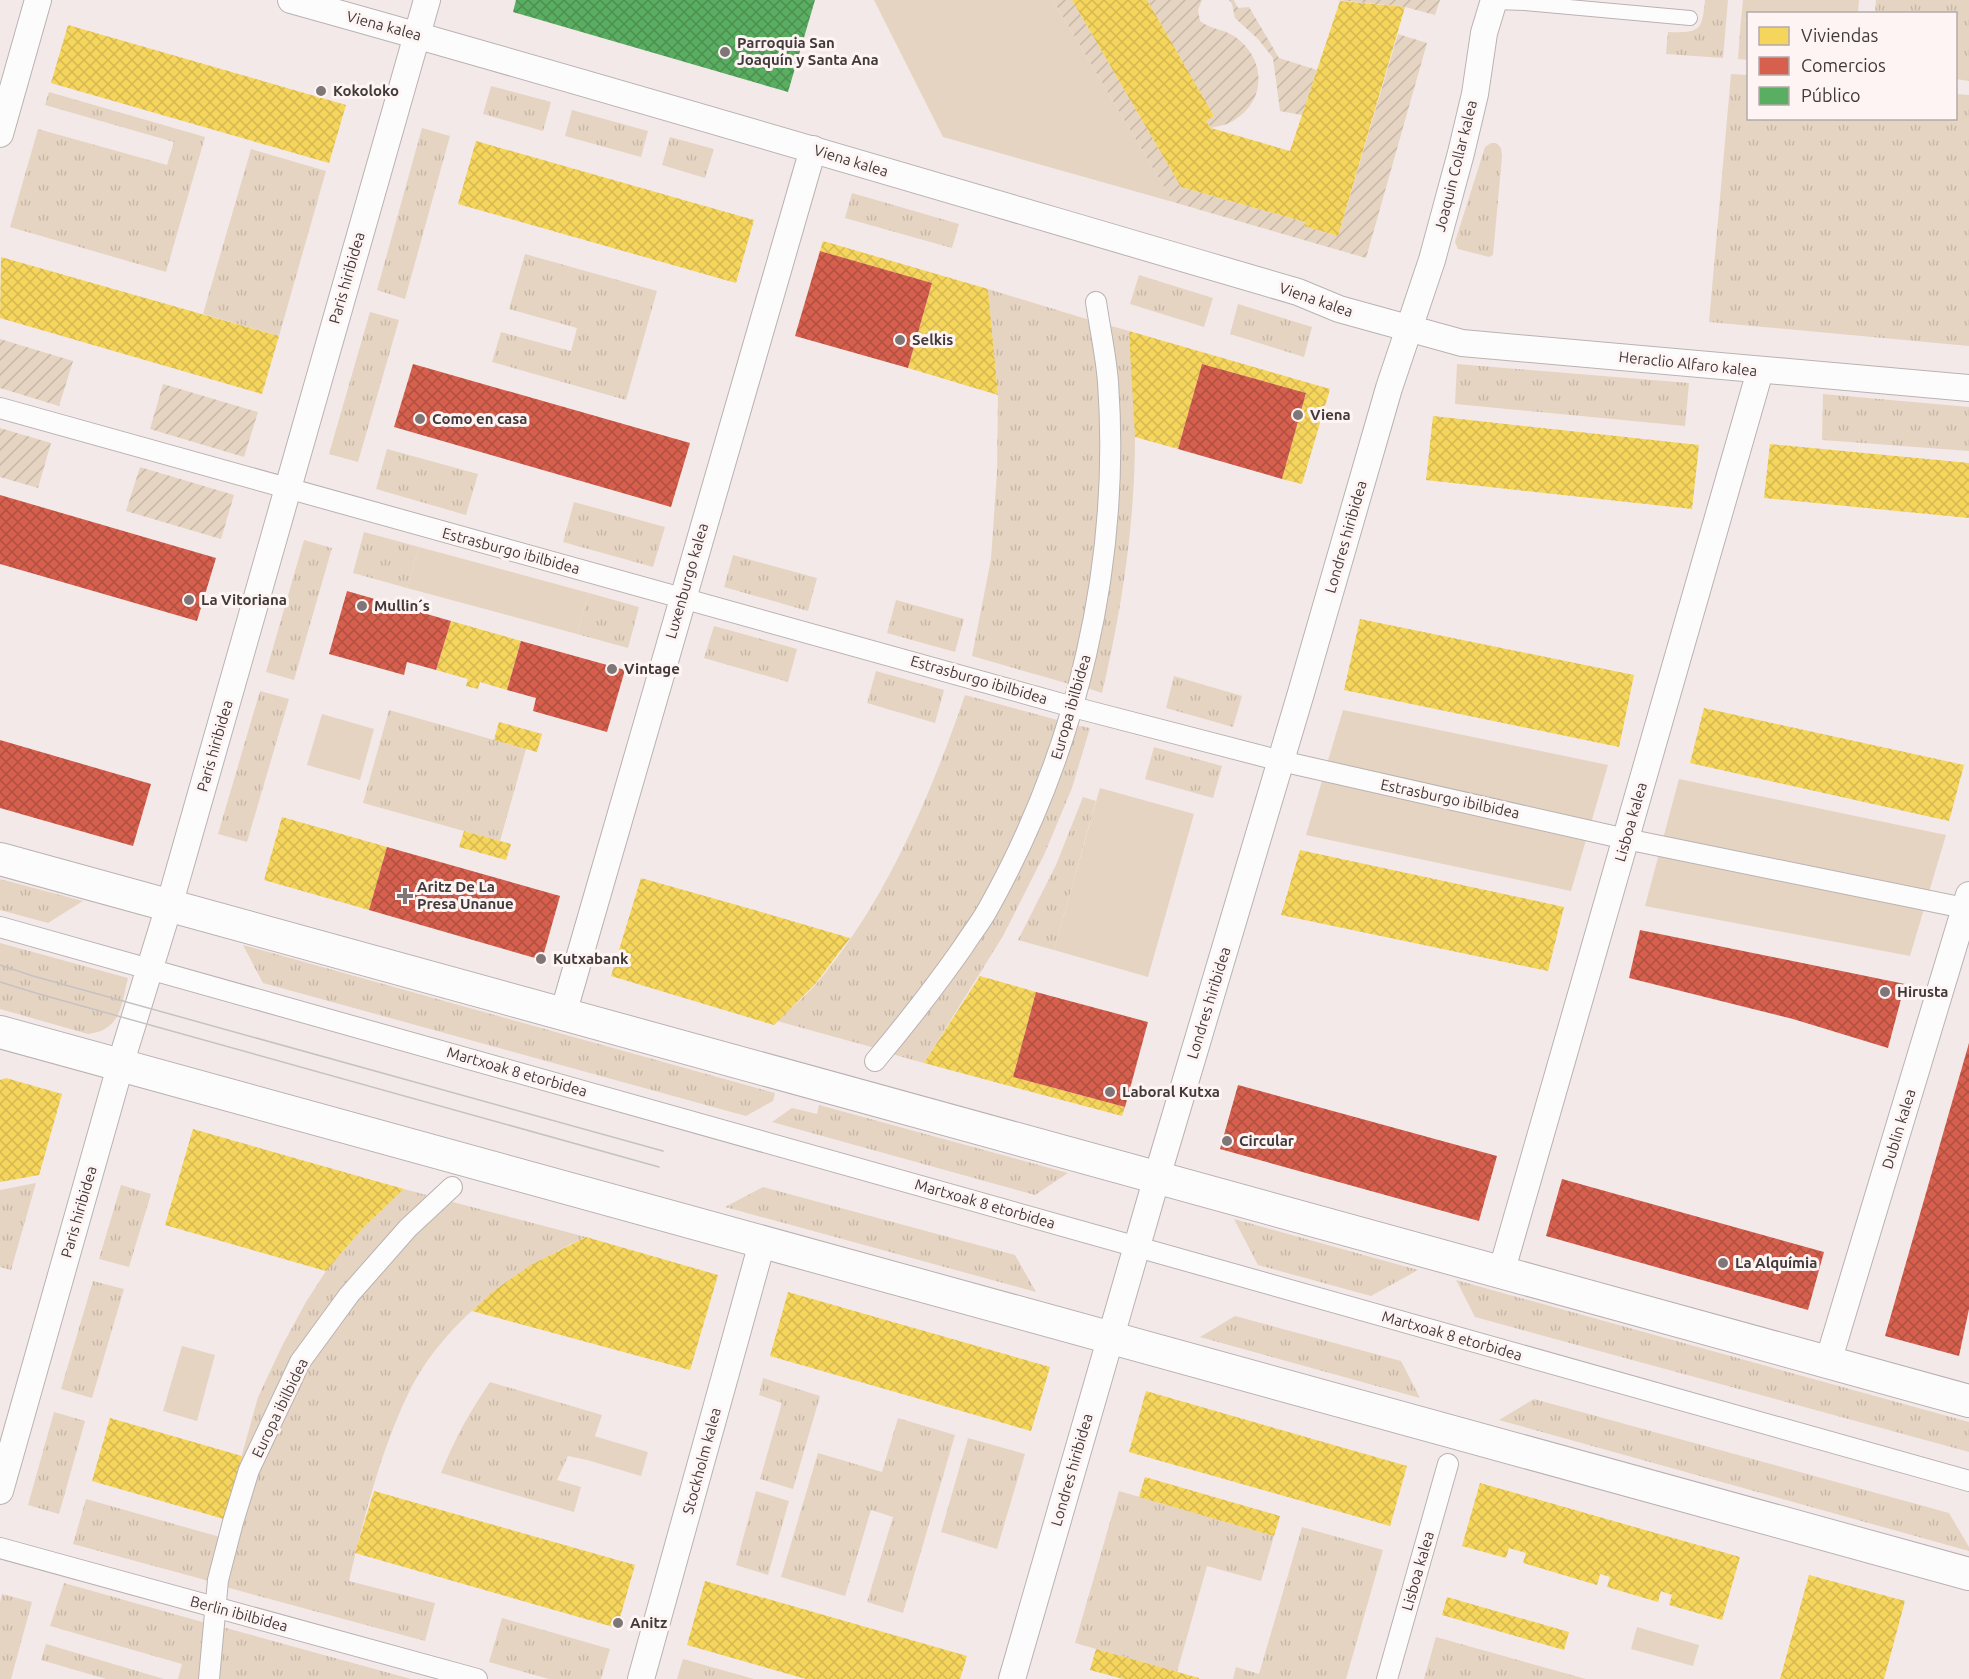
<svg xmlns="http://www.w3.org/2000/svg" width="1969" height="1679" viewBox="0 0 1969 1679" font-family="Ubuntu,sans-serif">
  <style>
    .grass { fill: url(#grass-tufts) }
    .park { fill: #e6d4c2 }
    .garden { fill: url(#garden-furrows) }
    .homes { fill: url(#homes-cross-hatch) }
    .shops { fill: url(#shops-cross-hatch) }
    .public { fill: url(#public-cross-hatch) }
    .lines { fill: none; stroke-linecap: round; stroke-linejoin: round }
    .service-casing { stroke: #bab2b2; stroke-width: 16 }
    .pedestrian-casing { stroke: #bab2b2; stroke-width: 22 }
    .minor-casing { stroke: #bab2b2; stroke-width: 28 }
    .tertiary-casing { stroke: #bab2b2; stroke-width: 34 }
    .service { stroke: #fdfcfc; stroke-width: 14 }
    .pedestrian { stroke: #fdfcfc; stroke-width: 20 }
    .minor { stroke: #fdfcfc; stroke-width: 26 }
    .tertiary { stroke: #fdfcfc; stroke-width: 32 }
    .tram { stroke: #c4c2c2; stroke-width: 1.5 }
    .poi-dot { fill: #7f7777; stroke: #fff4f4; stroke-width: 2 }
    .labels { text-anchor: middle; stroke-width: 6; stroke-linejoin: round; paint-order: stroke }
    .street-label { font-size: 15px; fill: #413a3a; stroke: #fff4f4 }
    .poi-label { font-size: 15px; font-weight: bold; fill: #413a3a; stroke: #fff4f4; text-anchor: start }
  </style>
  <defs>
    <pattern id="grass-tufts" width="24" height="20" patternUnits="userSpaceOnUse" patternTransform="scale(1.5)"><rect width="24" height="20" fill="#e6d4c2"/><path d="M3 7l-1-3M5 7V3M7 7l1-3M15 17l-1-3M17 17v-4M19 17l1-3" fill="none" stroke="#c6b7a7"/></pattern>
    <pattern id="garden-furrows" width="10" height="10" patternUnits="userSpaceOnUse" patternTransform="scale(1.5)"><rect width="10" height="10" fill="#e6d4c2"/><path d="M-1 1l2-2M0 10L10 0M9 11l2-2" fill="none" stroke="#c6b7a7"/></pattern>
    <pattern id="homes-cross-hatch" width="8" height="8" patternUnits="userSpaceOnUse" patternTransform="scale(1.5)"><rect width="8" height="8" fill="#f6d55c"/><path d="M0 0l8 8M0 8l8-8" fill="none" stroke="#d4b851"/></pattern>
    <pattern id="shops-cross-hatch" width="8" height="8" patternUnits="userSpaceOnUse" patternTransform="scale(1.5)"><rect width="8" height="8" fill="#d6604d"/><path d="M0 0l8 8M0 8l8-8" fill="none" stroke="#af5041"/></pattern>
    <pattern id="public-cross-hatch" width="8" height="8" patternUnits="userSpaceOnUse" patternTransform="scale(1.5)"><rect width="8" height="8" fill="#5aae61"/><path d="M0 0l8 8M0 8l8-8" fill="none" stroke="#4c8f51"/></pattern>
  </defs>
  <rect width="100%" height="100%" fill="#f3e9e8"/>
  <g class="grass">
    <path d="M1705,0H1728L1723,58L1666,54L1668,32C1700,33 1702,31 1705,0Z"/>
    <path d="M1876,0H1969V81L1956,79V14L1875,13Z"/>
    <path d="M1741,20L1748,21V60L1738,59Z"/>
    <path d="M1731,74L1748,75V118H1956V94L1969,95V346L1709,322Z"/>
    <path d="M491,86L551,102L543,131L483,114Z"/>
    <path d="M49,92L205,137L166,272L10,227L38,129L167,165L174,142L45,105Z"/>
    <path d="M572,110L648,131L641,157L565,136Z"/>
    <path d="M422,128L450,136L405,299L377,290Z"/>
    <path d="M670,137L714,149L705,178L662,165Z"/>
    <path d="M1491,143H1496L1501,148L1502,156L1493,255L1489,257L1458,249L1455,242L1485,147Z"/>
    <path d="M251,149L326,171L279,336L203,314Z"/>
    <path d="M852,193L959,224L952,248L845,218Z"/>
    <path d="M525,254L657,291L626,400L492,362L501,332L571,351L577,328L509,309Z"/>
    <path d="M1139,275L1213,298L1204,327L1130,304Z"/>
    <path d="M988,289L1093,321L1100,373L1101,521L1073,685L972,656L991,559L997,472L998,395Z"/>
    <path d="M1238,304L1312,327L1304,357L1230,334Z"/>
    <path d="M370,312L399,320L358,462L329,454Z"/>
    <path d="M1108,325L1129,331C1132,366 1135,402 1135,437C1135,523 1122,609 1102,693L1084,687L1100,615Z"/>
    <path d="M1457,364L1689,383L1685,426L1455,404Z"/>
    <path d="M1823,394L1969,407V451L1822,440Z"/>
    <path d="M387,449L478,474L466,515L376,489Z"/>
    <path d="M574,502L665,527L653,567L563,542Z"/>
    <path d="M364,532L419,547L407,588L353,573Z"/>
    <path d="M304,540L332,548L294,680L266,672Z"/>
    <path d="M733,555L817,578L808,611L724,587Z"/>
    <path d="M589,593L639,607L628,648L577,634Z"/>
    <path d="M896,600L964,619L955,652L887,633Z"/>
    <path d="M714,626L797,649L788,682L704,658Z"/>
    <path d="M876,671L944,690L935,723L867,703Z"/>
    <path d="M1174,676L1242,696L1233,727L1166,708Z"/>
    <path d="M260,691L289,699L247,842L218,834Z"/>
    <path d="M965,695L1065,722L1037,795L962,938L875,1048L777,1021C790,1009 805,997 817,983C887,900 930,796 965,695Z"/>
    <path d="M389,710L526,749L500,841L363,803Z"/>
    <path d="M1075,725L1090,728L1072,788L1044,855L1003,936L924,1063L888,1053L953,977Z"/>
    <path d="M1154,747L1222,766L1213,798L1145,779Z"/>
    <path d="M1083,797L1096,801L1054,950L1018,940L1056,865Z"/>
    <path d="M0,879L83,901L48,923L0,910Z"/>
    <path d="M0,943L128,978C121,1006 121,1030 88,1034L0,1009Z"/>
    <path d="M243,945L775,1093L773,1101L746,1116L263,983Z"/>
    <path d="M819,1105L1068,1173L1035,1195L772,1122L792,1108L817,1114Z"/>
    <path d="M36,1183L11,1270L0,1267V1190Z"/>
    <path d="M121,1185L151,1194L129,1267L99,1259Z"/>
    <path d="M763,1187L1015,1255L1036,1292L725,1207Z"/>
    <path d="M404,1189L434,1197L350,1284L239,1480L233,1487L258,1397L282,1346L306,1302L326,1271L363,1228Z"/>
    <path d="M449,1201L586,1237C517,1268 445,1321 410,1390C382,1446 363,1520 349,1581L435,1603L425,1641L222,1586L248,1494L314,1354L398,1250Z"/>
    <path d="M1234,1219L1418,1270L1371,1296L1258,1265Z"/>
    <path d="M1456,1280L1969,1422V1452L1475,1317Z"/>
    <path d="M93,1281L124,1289L92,1398L61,1389Z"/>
    <path d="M1235,1316L1401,1361L1420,1398L1200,1337Z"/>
    <path d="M763,1378L820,1396L793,1489L760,1479L782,1403L759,1395Z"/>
    <path d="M490,1382L602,1415L587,1460L568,1456L557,1480L581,1487L574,1512L441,1473C455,1438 469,1413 490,1382Z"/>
    <path d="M1534,1399L1949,1513L1969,1547V1551L1499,1420Z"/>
    <path d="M54,1412L85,1421L59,1514L28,1505Z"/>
    <path d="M898,1418L955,1435L903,1613L867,1602L893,1517L871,1510L845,1596L781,1577L818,1453L882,1472Z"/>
    <path d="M968,1438L1025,1454L997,1549L941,1532Z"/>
    <path d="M756,1491L789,1501L768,1575L736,1565Z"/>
    <path d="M1119,1491L1274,1536L1261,1581L1207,1566L1177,1672L1075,1643Z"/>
    <path d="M86,1499L220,1537L209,1581L73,1544Z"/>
    <path d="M1302,1527L1383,1550L1346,1679H1233L1236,1667L1259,1674Z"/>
    <path d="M64,1583L206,1623L202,1679H178L182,1664L50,1626Z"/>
    <path d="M2,1594L32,1602L11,1679H0V1602Z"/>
    <path d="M502,1618L610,1649L601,1679H549L489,1662Z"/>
    <path d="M219,1626L411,1679H215Z"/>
    <path d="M1436,1637L1586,1679H1424Z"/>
    <path d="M46,1644L164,1679H106L41,1660Z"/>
    <path d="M683,1659L754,1679H677Z"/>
  </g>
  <g class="park">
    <path d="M874,0H1053L1173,202L943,137Z"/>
    <path d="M1743,0H1859L1858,13L1748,14V21L1741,20Z"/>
    <path d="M419,547L589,593L577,634L407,588Z"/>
    <path d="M1343,710L1608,765L1571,891L1306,835Z"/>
    <path d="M322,714L374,729L360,780L307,765Z"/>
    <path d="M1679,779L1946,835L1910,956L1645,906Z"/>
    <path d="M1100,788L1194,814L1148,977L1054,950Z"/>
    <path d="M182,1346L215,1355L197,1421L163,1411Z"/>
    <path d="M594,1436L648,1452L641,1476L587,1460Z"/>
    <path d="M1637,1627L1699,1645L1693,1666L1631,1649Z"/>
  </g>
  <g class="garden">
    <path d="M1053,0H1072L1181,187L1305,222L1304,226L1338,236L1398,34L1427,43L1366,258L1173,202Z"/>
    <path d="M1147,0H1202L1198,10L1200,21C1210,29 1223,29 1234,36C1266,58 1268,100 1233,121C1227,125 1218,126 1211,128L1206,121L1214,116Z"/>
    <path d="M1229,0H1234L1238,8L1249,7L1279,58L1317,70L1302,115L1280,111L1273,58L1258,39L1235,18L1232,4Z"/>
    <path d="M1336,0H1440L1435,15L1405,7Z"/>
    <path d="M0,339L73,361L59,406L0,388Z"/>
    <path d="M163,384L258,412L244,457L150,429Z"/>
    <path d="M0,428L51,443L38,488L0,477Z"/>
    <path d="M140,467L234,495L221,539L126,511Z"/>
  </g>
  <g class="homes">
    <path d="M1072,0H1147L1214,116L1206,121L1211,128L1290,151L1340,1L1405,7L1338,236L1304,226L1305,222L1181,187Z"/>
    <path d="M68,25L346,105L329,163L51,83Z"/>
    <path d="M476,141L754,220L736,283L458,204Z"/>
    <path d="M823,241L988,289L998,395L908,368L932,283L820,251Z"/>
    <path d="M1,257L279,336L262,394L0,318Z"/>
    <path d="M1129,331L1330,389L1302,484L1282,479L1306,393L1202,364L1178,449L1135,437Z"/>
    <path d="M1433,416L1699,445L1692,509L1426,480Z"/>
    <path d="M1770,444L1969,463V518L1764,498Z"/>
    <path d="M1360,619L1634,675L1619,747L1344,690Z"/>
    <path d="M451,621L521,641L507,690L480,682L478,689L466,686L468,679L436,670Z"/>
    <path d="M1704,708L1964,765L1949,821L1690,763Z"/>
    <path d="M499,722L542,734L537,752L494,740Z"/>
    <path d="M282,817L387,847L369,910L264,880Z"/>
    <path d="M464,831L511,844L506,860L459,847Z"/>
    <path d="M1300,850L1564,907L1548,971L1281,915Z"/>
    <path d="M641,878L751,909L850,938L816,983L774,1025L611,976Z"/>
    <path d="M980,976L1036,992L1013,1077L1125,1107L1122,1116L924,1063Z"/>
    <path d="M6,1078L62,1094L39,1175L0,1182V1080Z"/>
    <path d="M193,1129L319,1165L404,1189L363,1228L326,1271L165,1225Z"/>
    <path d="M586,1237L718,1275L690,1370L472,1311L495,1290L531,1265Z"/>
    <path d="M788,1292L1050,1367L1031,1431L770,1356Z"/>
    <path d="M1146,1391L1407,1466L1390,1526L1129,1452Z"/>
    <path d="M110,1418L242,1456L224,1519L92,1481Z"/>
    <path d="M1145,1477L1280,1516L1274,1536L1139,1497Z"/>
    <path d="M1480,1483L1740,1557L1722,1620L1669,1605L1672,1595L1661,1591L1658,1602L1607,1587L1610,1577L1600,1574L1597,1585L1523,1563L1526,1553L1509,1548L1506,1558L1462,1546Z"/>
    <path d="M374,1491L635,1565L617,1628L355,1553Z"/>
    <path d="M1809,1575L1905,1601L1884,1679H1780Z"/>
    <path d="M705,1581L967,1656L960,1679H806L687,1645Z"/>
    <path d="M1447,1597L1569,1632L1564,1650L1442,1615Z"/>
    <path d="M1096,1649L1199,1678V1679H1123L1090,1670Z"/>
  </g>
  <g class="shops">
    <path d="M820,251L932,283L908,368L795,336Z"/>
    <path d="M413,364L690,443L671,507L394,427Z"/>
    <path d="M1202,364L1306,393L1282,479L1178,449Z"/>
    <path d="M0,495L216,558L197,621L0,564Z"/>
    <path d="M347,591L451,621L436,670L407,662L404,675L329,654Z"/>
    <path d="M521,641L625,670L607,732L533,711L536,698L507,690Z"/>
    <path d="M0,740L151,784L133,846L0,808Z"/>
    <path d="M387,847L560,896L542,960L369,910Z"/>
    <path d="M1640,930L1905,984L1888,1048L1793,1019L1629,978Z"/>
    <path d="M1036,992L1148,1022L1125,1107L1013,1077Z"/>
    <path d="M1969,1043V1309L1959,1356L1885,1336Z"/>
    <path d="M1238,1085L1497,1156L1479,1221L1220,1149Z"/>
    <path d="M1562,1179L1824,1252L1808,1310L1546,1236Z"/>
  </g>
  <path class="public" d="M516,0H815L788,92L513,12Z"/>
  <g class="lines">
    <defs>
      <path id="service" d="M1494,2L1525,3L1690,18"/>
      <g id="pedestrian">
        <path d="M0,408L1073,707L1281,761L1626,839L1969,909"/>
        <path d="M0,927L1969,1481"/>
        <path d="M875,1061C906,1024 935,987 963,947C971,934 981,922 988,909C1077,750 1121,564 1108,382C1106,356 1100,329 1096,302"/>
        <path d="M0,1548L477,1679"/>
        <path d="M209,1679L218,1580L233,1522L249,1470L300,1362L349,1295L408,1228L452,1187"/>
        <path d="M1387,1679L1448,1464"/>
      </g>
      <g id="minor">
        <path d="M291,0C628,94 963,194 1298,292L1339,309L1462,343L1969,388"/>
        <path d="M0,134L38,0"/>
        <path d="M563,1014L813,149"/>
        <path d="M1501,1273L1760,371"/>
        <path d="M1828,1362L1969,895"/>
        <path d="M0,1491L125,1049L169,906L427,0"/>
        <path d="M641,1679L762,1243"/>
        <path d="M1012,1679L1157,1177L1301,693L1389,388L1432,260L1461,153L1475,94L1484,33L1494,0"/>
      </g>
      <g id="tertiary">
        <path d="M0,859L1969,1401"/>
        <path d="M0,1032L1969,1574"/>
      </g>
    </defs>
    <use href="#service" class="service-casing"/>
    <use href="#pedestrian" class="pedestrian-casing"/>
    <use href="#minor" class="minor-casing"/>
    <use href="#tertiary" class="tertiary-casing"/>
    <use href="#service" class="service"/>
    <use href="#pedestrian" class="pedestrian"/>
    <use href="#minor" class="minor"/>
    <use href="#tertiary" class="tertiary"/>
    <g class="tram">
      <path d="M0,965L33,976L663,1151"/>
      <path d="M0,982L39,994L659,1167"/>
    </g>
  </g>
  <g class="poi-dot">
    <circle cx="725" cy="52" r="6"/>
    <circle cx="321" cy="91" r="6"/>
    <circle cx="900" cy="340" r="6"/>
    <circle cx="1298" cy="415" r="6"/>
    <circle cx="420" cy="419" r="6"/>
    <circle cx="189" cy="600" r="6"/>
    <circle cx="362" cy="606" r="6"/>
    <circle cx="612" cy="669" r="6"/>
    <path d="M402 887h6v6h6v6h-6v6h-6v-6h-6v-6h6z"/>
    <circle cx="541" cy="959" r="6"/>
    <circle cx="1885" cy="992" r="6"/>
    <circle cx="1110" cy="1092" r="6"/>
    <circle cx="1227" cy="1141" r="6"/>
    <circle cx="1723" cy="1263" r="6"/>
    <circle cx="618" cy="1623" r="6"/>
  </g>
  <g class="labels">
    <g class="street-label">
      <text transform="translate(384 26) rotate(15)" y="5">Viena kalea</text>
      <text transform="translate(851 161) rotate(17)" y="5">Viena kalea</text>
      <text transform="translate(1456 166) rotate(-76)" y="5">Joaquin Collar kalea</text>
      <text transform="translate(347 278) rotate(-74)" y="5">Paris hiribidea</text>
      <text transform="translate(1316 300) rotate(19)" y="5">Viena kalea</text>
      <text transform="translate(1688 364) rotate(6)" y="5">Heraclio Alfaro kalea</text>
      <text transform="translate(1346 537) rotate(-74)" y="5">Londres hiribidea</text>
      <text transform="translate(511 551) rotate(15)" y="5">Estrasburgo ibilbidea</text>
      <text transform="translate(687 581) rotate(-74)" y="5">Luxenburgo kalea</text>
      <text transform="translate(979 680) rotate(16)" y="5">Estrasburgo ibilbidea</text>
      <text transform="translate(1071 707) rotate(-74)" y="5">Europa ibilbidea</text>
      <text transform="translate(215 746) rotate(-74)" y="5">Paris hiribidea</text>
      <text transform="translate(1450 799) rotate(12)" y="5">Estrasburgo ibilbidea</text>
      <text transform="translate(1631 822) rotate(-74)" y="5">Lisboa kalea</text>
      <text transform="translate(1209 1003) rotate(-73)" y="5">Londres hiribidea</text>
      <text transform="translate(517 1072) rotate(16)" y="5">Martxoak 8 etorbidea</text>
      <text transform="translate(1899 1129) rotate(-73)" y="5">Dublin kalea</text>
      <text transform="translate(985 1204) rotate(16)" y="5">Martxoak 8 etorbidea</text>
      <text transform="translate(79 1212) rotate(-74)" y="5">Paris hiribidea</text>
      <text transform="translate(1452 1336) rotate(16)" y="5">Martxoak 8 etorbidea</text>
      <text transform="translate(280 1408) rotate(-64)" y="5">Europa ibilbidea</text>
      <text transform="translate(702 1461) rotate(-75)" y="5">Stockholm kalea</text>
      <text transform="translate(1072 1470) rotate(-74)" y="5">Londres hiribidea</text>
      <text transform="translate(1418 1571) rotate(-74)" y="5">Lisboa kalea</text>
      <text transform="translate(239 1614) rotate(15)" y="5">Berlin ibilbidea</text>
    </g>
    <g class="poi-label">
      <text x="737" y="48">Parroquia San<tspan x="737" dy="17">Joaquín y Santa Ana</tspan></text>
      <text x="333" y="96">Kokoloko</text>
      <text x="912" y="345">Selkis</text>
      <text x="1310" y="420">Viena</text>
      <text x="432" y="424">Como en casa</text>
      <text x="201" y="605">La Vitoriana</text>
      <text x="374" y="611">Mullin´s</text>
      <text x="624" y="674">Vintage</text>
      <text x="417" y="892">Aritz De La<tspan x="417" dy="17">Presa Unanue</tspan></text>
      <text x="553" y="964">Kutxabank</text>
      <text x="1897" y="997">Hirusta</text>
      <text x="1122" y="1097">Laboral Kutxa</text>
      <text x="1239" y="1146">Circular</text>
      <text x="1735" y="1268">La Alquímia</text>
      <text x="630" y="1628">Anitz</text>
    </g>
  </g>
  <rect x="1747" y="12" width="210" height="108" fill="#fff4f4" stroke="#b3aaaa" stroke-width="1.5"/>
  <rect x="1759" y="27" width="30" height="18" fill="#f6d55c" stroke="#b3aaaa" stroke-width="1.5"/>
  <text x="1801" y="42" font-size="18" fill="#413a3a">Viviendas</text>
  <rect x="1759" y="57" width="30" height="18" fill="#d6604d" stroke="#b3aaaa" stroke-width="1.5"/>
  <text x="1801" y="72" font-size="18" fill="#413a3a">Comercios</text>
  <rect x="1759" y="87" width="30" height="18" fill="#5aae61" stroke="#b3aaaa" stroke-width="1.5"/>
  <text x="1801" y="102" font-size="18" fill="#413a3a">Público</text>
</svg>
